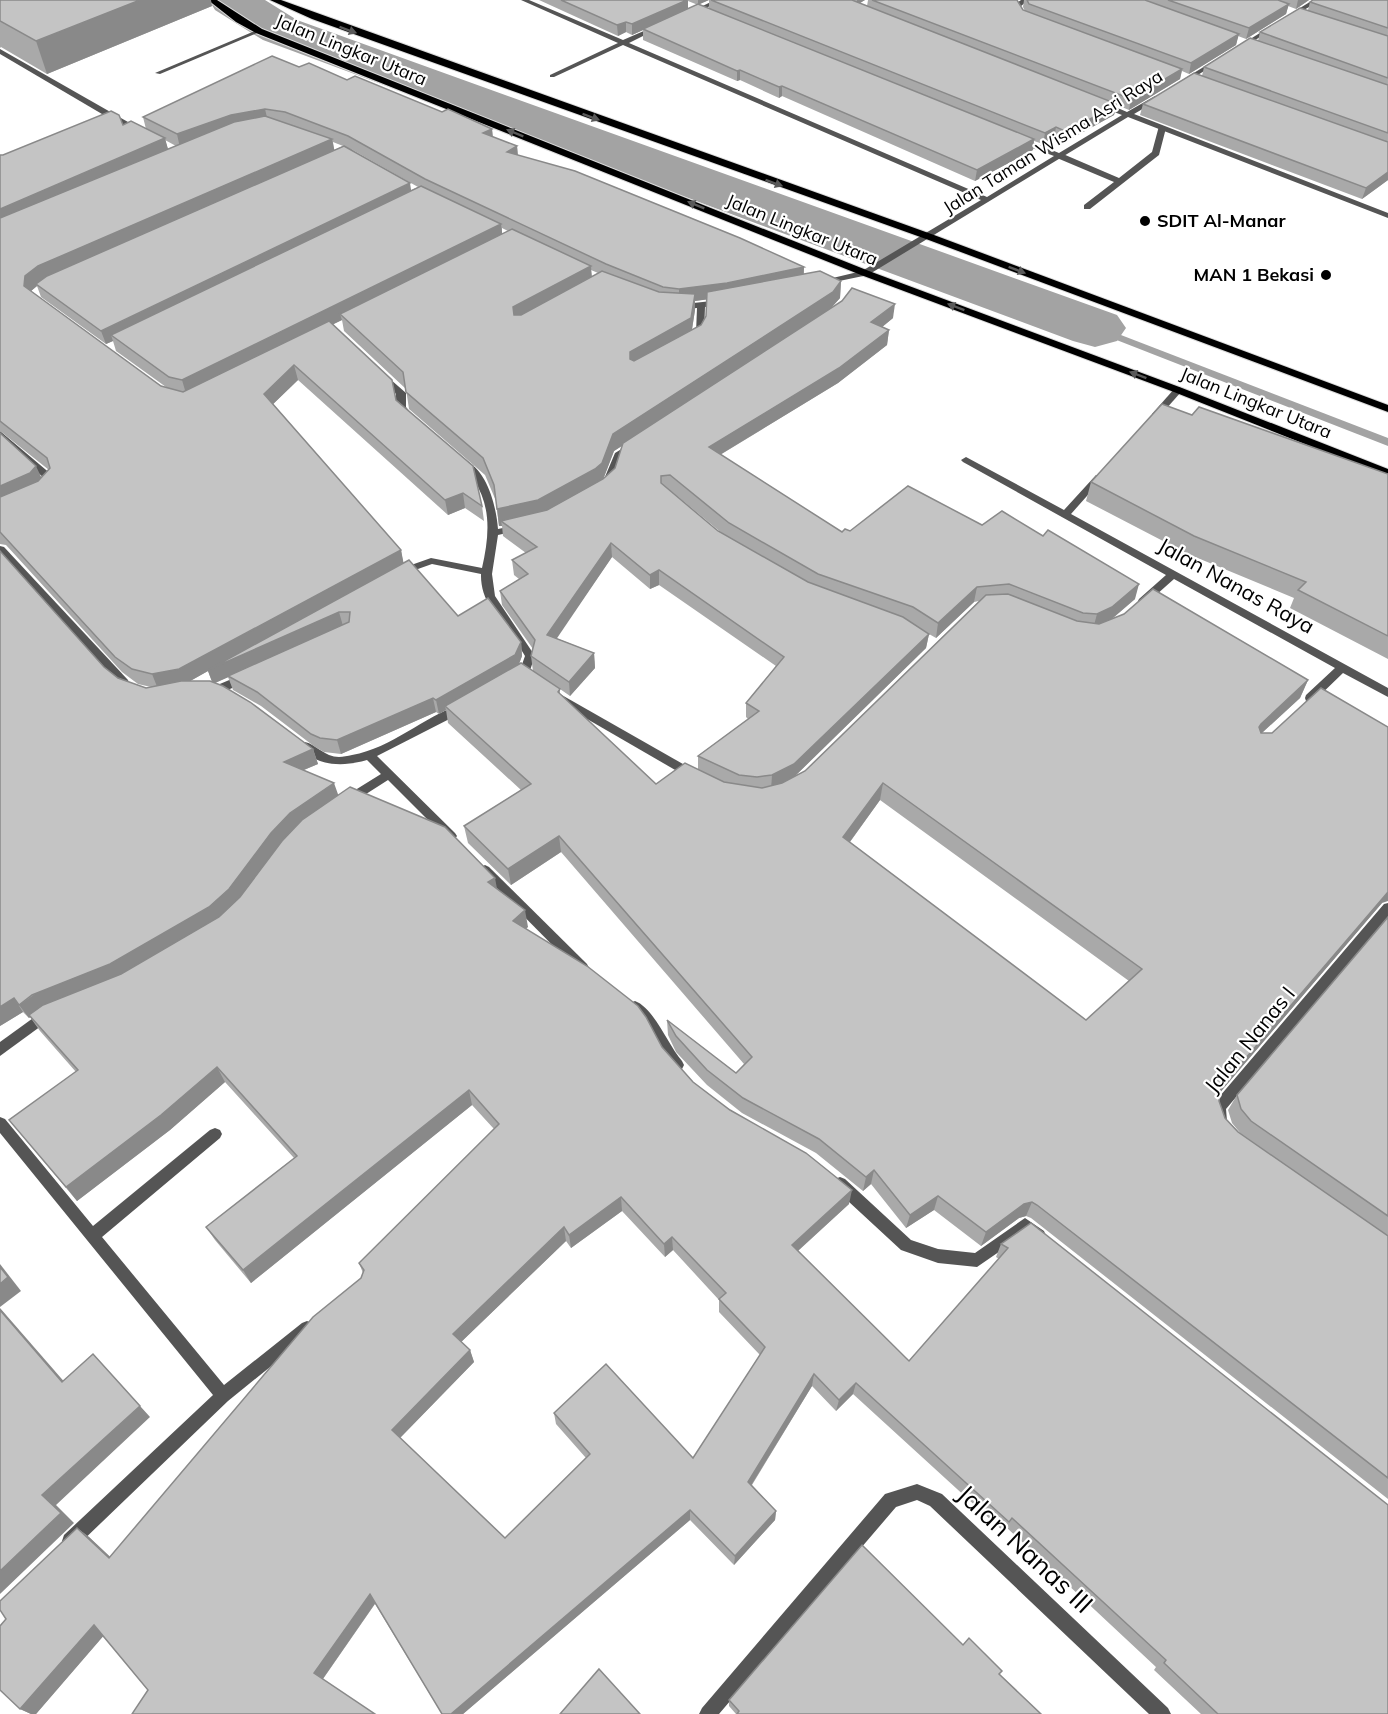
<svg xmlns="http://www.w3.org/2000/svg" width="1388" height="1714" viewBox="0 0 1388 1714" font-family="Mulish,sans-serif">
  <style>
    .lines { fill: none; stroke-linecap: round; stroke-linejoin: round }
    .stream { fill: #a3a3a3; fill-rule: evenodd }
    .river { fill: #a3a3a3; fill-rule: evenodd }
    .primary-casing { stroke: #dbdbdb; stroke-width: 2 }
    .service { fill: #555; fill-rule: evenodd }
    .minor { fill: #555; fill-rule: evenodd }
    .primary { fill: #000; fill-rule: evenodd }
    .wall { fill: #a9a9a9; fill-rule: evenodd }
    .shaded-wall { fill: #898989 }
    .building { fill: #c4c4c4; stroke: #898989; stroke-width: 1.5; fill-rule: evenodd }
    .oneway { fill: #595959 }
    .poi-dot { fill: #000; stroke: #fff; stroke-width: 2 }
    .labels { text-anchor: middle; stroke-width: 4.5; stroke-linejoin: round; paint-order: stroke }
    .far-street-label { font-size: 18px; fill: #000; stroke: #fff }
    .far-poi-label { font-size: 18px; font-weight: bold; fill: #000; stroke: #fff; text-anchor: start }
    .street-label { font-size: 21px; fill: #000; stroke: #fff }
    .near-street-label { font-size: 26px; fill: #000; stroke: #fff }
  </style>
  <rect width="100%" height="100%" fill="#fff"/>
  <g class="lines">
    <path class="stream" d="M1095,325L1388,438V446L1091,330V326Z"/>
    <path class="river" d="M209,0H265L297,20L1117,315L1126,328L1117,341L1095,347L1073,341L263,40L215,10Z"/>
    <defs>
      <g id="primary">
        <path d="M208,0H217L262,29L869,271L1182,388L1388,469V477L1174,392L861,275L256,33L236,22Z"/>
        <path d="M270,0H281L934,235L1388,405V412L926,239L312,19Z"/>
      </g>
    </defs>
    <use href="#primary" class="primary-casing"/>
    <g class="service">
      <path d="M257,30L262,31L160,74L155,73Z"/>
      <path d="M1159,126L1166,128L1159,155L1090,209H1084V205L1114,182L1057,158V154H1063L1119,178L1152,152Z"/>
    </g>
    <g class="minor">
      <path d="M521,0H529L623,40L653,27H657V29L629,43L987,197L1054,156L1016,142V138H1022L1059,153L1122,115L1098,106V102H1104L1127,112L1155,96L1159,98L1158,100L1134,114L1388,213V218L1128,117L868,275L820,285V281L862,271L981,200L623,45L554,77H550V75L618,43Z"/>
      <path d="M715,0H723L693,14L688,13Z"/>
      <path d="M1021,0H1028L1020,7L1025,15L1022,17L1013,6Z"/>
      <path d="M1313,0H1321L1292,17L1287,16Z"/>
      <path d="M1271,26L1276,27L1241,49L1236,48Z"/>
      <path d="M0,49L142,130L143,132L136,134L0,54Z"/>
      <path d="M1215,60L1220,61L1185,83L1179,82Z"/>
      <path d="M721,300L725,303L724,305L705,307L704,333L699,341H693L692,339L696,333L697,308L678,310L675,309V305Z"/>
      <path d="M382,372L406,393V407L415,418L413,420H407L396,407V394L378,375Z"/>
      <path d="M1178,387L1181,388V392L1158,418H1152V414L1175,388Z"/>
      <path d="M0,431L52,475L55,482L49,489H43L41,487L45,482L44,478L0,439Z"/>
      <path d="M633,442L638,445L622,457L610,486H604L602,484L615,453Z"/>
      <path d="M966,457L1064,510L1096,475H1102V479L1071,514L1388,688V697L1343,673L1314,701H1306L1305,698L1306,695L1335,668L1174,579L1147,603H1139L1138,601L1139,599L1166,575L963,462L961,460Z"/>
      <path d="M463,459C487,469 496,505 498,529L517,525L522,528L520,530L498,535L492,574L495,596L535,656L529,673L524,677L519,673L525,656C510,629 480,608 481,574L432,564L401,575L396,572L397,570L431,558L482,568C489,537 492,508 474,480C469,473 463,468 458,462Z"/>
      <path d="M0,546L4,547L128,680L129,683L128,686H120L0,555Z"/>
      <path d="M246,673L250,674L251,677L250,680L221,693L209,695L204,691L205,688L215,686Z"/>
      <path d="M560,694L697,772L699,775L697,778H689L556,701L555,698Z"/>
      <path d="M461,704L467,708L465,711L377,756L455,833L457,836L455,839H447L388,780L352,803H344L342,800L344,797L381,774L367,760C343,767 315,767 298,745L300,742C310,740 319,751 329,755C336,758 344,757 352,755C392,748 423,717 461,704Z"/>
      <path d="M485,865L489,867L587,964L589,968L587,972L583,973L579,972L481,873L479,870L481,867Z"/>
      <path d="M1388,903V917L1226,1109L1227,1121L1225,1125L1220,1127L1215,1125L1212,1107L1214,1103L1384,904Z"/>
      <path d="M635,1001C654,1008 668,1045 682,1061L684,1065L682,1069L677,1071L672,1069L643,1025L629,1007L630,1003Z"/>
      <path d="M47,1008L52,1010L54,1014L52,1018L0,1056V1042Z"/>
      <path d="M0,1117L5,1119L93,1226L210,1130L215,1128L220,1130L222,1134L220,1138L102,1237L224,1385L302,1323L307,1321L312,1323L315,1328L312,1333L228,1401L76,1547L70,1549L64,1547L62,1541L64,1535L213,1395L0,1133Z"/>
      <path d="M840,1177L845,1179L911,1240L938,1249L975,1253L1025,1218L1044,1231L1046,1236L1044,1241L1039,1243L1025,1234L977,1267L938,1263L901,1250L835,1189L833,1184L835,1179Z"/>
      <path d="M917,1484L942,1494L1168,1708L1171,1714H1149L930,1506L917,1500L896,1507L719,1714H699L702,1708L885,1494Z"/>
    </g>
    <use href="#primary" class="primary"/>
  </g>
  <g class="wall">
    <path d="M0,0L212,6L47,74L1,47L0,48Z"/>
    <path d="M539,0H709L698,4L709,9V0H865L859,3L867,6L868,0H1018H1017L1023,10L1025,11L1023,7L1024,0H1309L1296,9L1288,6L1286,14L1246,39L1238,36L1236,45L1189,74L1182,71L1180,79L1129,110L1117,105L1114,115L1065,142L1054,138L1043,144L1034,141L1033,150L975,181L782,96L779,98L740,80L737,81L643,40V30L632,35L626,32L618,36ZM688,1L698,5L688,9Z"/>
    <path d="M1388,0V180L1362,199L1140,115L1143,104L1202,76L1204,67L1258,41L1260,32L1308,10L1310,2Z"/>
    <path d="M299,67L347,80L492,129L493,137L517,146L518,155L804,267V274L841,281L840,298L832,307L893,318L882,327L889,330L887,345L838,383L720,455L842,532L982,525L1135,599L1112,619L1308,680L1300,698L1262,733L1382,903L1220,1092L1219,1101L1225,1118L1241,1134L1232,1123L1228,1110L1237,1095L1388,917V1499L1031,1218L1026,1216L1019,1218L981,1246L934,1210L906,1228L871,1184L863,1191L816,1153L742,1113L707,1085L676,1052L668,1035L667,1020L736,1073L744,1064L561,852L511,885L468,843L464,826L521,790L448,723L446,710L439,714L436,712L341,754L324,752L315,747L261,706L233,690L228,677L214,683L313,749L318,764L304,770L338,795L497,888L528,927L526,928L662,1047L693,1082L849,1204L798,1251L909,1361L999,1259L996,1257L1001,1244L1031,1223L1388,1714H1201L1154,1670L1156,1667L1006,1527L1003,1531L853,1394L836,1411L812,1386L752,1485L776,1511L775,1520L734,1565L690,1520L463,1714H442L375,1604L323,1679L148,1690L103,1636L36,1714H31L20,1709L6,1619L77,1528L89,1537L110,1557L361,1278L363,1273L359,1263L494,1129L472,1105L251,1283L215,1240L206,1227L294,1158L225,1082L170,1130L77,1201L9,1120L76,1072L40,1031L30,1017L29,1018L23,1012L0,1026L104,667L118,678L146,688L151,687L138,684L122,672L6,545L0,544V433L41,478L49,470L0,431V155H3L123,125L146,129L143,117ZM165,140L176,146L168,149ZM333,142L343,146L334,150ZM351,149L418,187L411,190ZM502,228L508,231L502,234ZM591,270L598,273L592,277ZM37,286L41,297L106,344L113,341L116,351L166,387L161,386L31,291ZM707,299L706,316L701,325L692,330L695,310V301ZM342,320L344,331L406,389L409,409L485,475L496,501L499,526H502L503,536L526,553L512,560L514,575L519,579L500,591L502,605L533,649L531,656L533,671L519,664L522,656L521,642L458,616L403,563L401,550L273,404L298,380L448,515L465,508L484,521L482,506L396,400L333,324ZM622,446L615,468L603,479L614,451ZM670,490L723,534L718,531ZM612,557L650,589L659,585L776,666L746,703V717L748,719L698,756V770L656,784L560,694V689L570,696L595,668L594,653L556,638ZM979,601L805,771L795,776L926,648L929,634L936,638L974,602ZM208,671L212,682L190,681ZM880,800L1129,981L1086,1020L850,842ZM622,1211L665,1257L673,1250L719,1300V1312L760,1355L693,1458L554,1413L556,1424L586,1458L505,1538L400,1438L474,1362L470,1350L461,1342L566,1241L571,1248Z"/>
    <path d="M1192,415L1388,474V659L1290,608L1294,598L1188,554L1086,501L1091,482Z"/>
    <path d="M963,1645L999,1674L1041,1714H736L729,1706V1700Z"/>
  </g>
  <g class="shaded-wall">
    <path d="M140,0H211L212,6L47,74L36,41Z"/>
    <path d="M688,0V10L632,35V24Z"/>
    <path d="M698,0H709L698,5Z"/>
    <path d="M857,0H865L857,5Z"/>
    <path d="M1298,0H1309L1296,9Z"/>
    <path d="M1289,4L1286,14L1246,39L1249,28Z"/>
    <path d="M626,22V32L618,36L617,25Z"/>
    <path d="M1239,34L1236,45L1189,74L1191,63Z"/>
    <path d="M1182,69L1180,79L1129,110L1131,99Z"/>
    <path d="M740,70V80L737,81V71Z"/>
    <path d="M782,86V96L779,98V87Z"/>
    <path d="M1117,104L1114,115L1065,142L1067,132Z"/>
    <path d="M265,109L268,122L180,148L177,134L231,115Z"/>
    <path d="M1056,127L1054,138L1043,144L1045,133Z"/>
    <path d="M492,129L493,142L483,133Z"/>
    <path d="M165,138L169,153L0,227V209Z"/>
    <path d="M332,139L335,153L36,284L37,286L31,291L24,286L25,276L38,266Z"/>
    <path d="M1034,139L1033,150L975,181L977,170Z"/>
    <path d="M517,146L518,159L507,152Z"/>
    <path d="M1388,172V180L1362,199L1366,188Z"/>
    <path d="M410,183L412,196L111,335L113,341L106,344L101,331Z"/>
    <path d="M501,224L503,240L340,314L342,320L187,397L182,380Z"/>
    <path d="M591,266L592,282L515,324L513,307Z"/>
    <path d="M804,267L803,281L727,297L695,301V310L691,335L631,369L630,359V352L679,303V289Z"/>
    <path d="M841,281L840,298L831,308L614,451L603,480L540,517L501,521L502,526H499L497,509L613,434Z"/>
    <path d="M895,304L893,318L870,337L871,322Z"/>
    <path d="M889,330L887,345L838,383L708,462L709,447Z"/>
    <path d="M294,365L298,380L268,409L264,394Z"/>
    <path d="M36,466L43,481L0,505V486Z"/>
    <path d="M463,493L465,508L448,515L445,500Z"/>
    <path d="M611,543L612,557L549,650L547,635Z"/>
    <path d="M401,550L404,565L339,612L343,626L213,684L208,671L185,684L158,689L152,674Z"/>
    <path d="M659,570V585L650,589V575Z"/>
    <path d="M1139,584L1135,599L1108,622L1093,629L1097,614Z"/>
    <path d="M977,587L974,602L936,638L938,623Z"/>
    <path d="M929,634L926,648L793,778L771,790L772,775Z"/>
    <path d="M521,642L522,656L517,669L445,706L446,710L439,714L436,700Z"/>
    <path d="M594,653L595,668L570,696L569,682Z"/>
    <path d="M1308,680L1300,698L1253,741L1261,724Z"/>
    <path d="M433,698L436,712L341,754L337,740Z"/>
    <path d="M313,749L318,764L289,776L284,762Z"/>
    <path d="M334,783L339,797L235,903L216,921L118,978L41,1009L29,1018L19,1005L271,833L290,813Z"/>
    <path d="M883,783L880,800L841,854L843,837Z"/>
    <path d="M559,836L561,852L511,885L508,869Z"/>
    <path d="M495,878L498,894L488,882Z"/>
    <path d="M1388,892V901L1382,903L1212,1102L1221,1087Z"/>
    <path d="M525,910L528,927L516,937L513,921Z"/>
    <path d="M14,998L23,1012L0,1026V1007Z"/>
    <path d="M217,1067L225,1082L170,1130L77,1201L66,1187Z"/>
    <path d="M469,1090L472,1105L251,1283L243,1270Z"/>
    <path d="M874,1170L871,1184L863,1191L866,1177Z"/>
    <path d="M852,1190L849,1204L790,1258L792,1245Z"/>
    <path d="M938,1196L934,1210L906,1228L910,1215Z"/>
    <path d="M621,1197L622,1211L571,1248L569,1235Z"/>
    <path d="M1032,1202L1026,1216L1019,1218L981,1246L986,1232L1024,1204Z"/>
    <path d="M564,1227L566,1241L457,1346L453,1334Z"/>
    <path d="M672,1237L673,1250L665,1257L664,1244Z"/>
    <path d="M0,1264L21,1291L0,1307Z"/>
    <path d="M0,1308L74,1393L62,1382L0,1310Z"/>
    <path d="M470,1350L474,1362L398,1440L392,1430Z"/>
    <path d="M93,1354L150,1417L56,1505L74,1523L0,1594V1571L42,1495Z"/>
    <path d="M814,1374L812,1386L747,1492L748,1482Z"/>
    <path d="M856,1383L853,1394L836,1411L839,1400Z"/>
    <path d="M690,1510V1520L463,1714H451Z"/>
    <path d="M776,1511L775,1520L734,1565L735,1556Z"/>
    <path d="M77,1528L89,1537L121,1567L109,1558Z"/>
    <path d="M370,1594L376,1602L322,1680L314,1673Z"/>
    <path d="M94,1625L106,1633L36,1714H31L20,1709Z"/>
  </g>
  <g class="building">
    <path d="M0,0H140L36,41L0,21Z"/>
    <path d="M561,0H687L632,24L626,22L617,25Z"/>
    <path d="M711,0H852L1117,104L1067,132L1056,127L1045,133Z"/>
    <path d="M872,0H1017L1023,10L1182,69L1131,99Z"/>
    <path d="M1027,0H1145L1239,34L1191,63L1029,4Z"/>
    <path d="M1168,0H1278L1289,4L1249,28Z"/>
    <path d="M1313,0H1388V28L1310,2Z"/>
    <path d="M698,4L1034,139L977,170L782,86L779,87L740,70L737,71L643,29Z"/>
    <path d="M1300,8L1388,36V78L1260,32Z"/>
    <path d="M1250,38L1388,85V133L1204,67Z"/>
    <path d="M272,56L299,67L309,63L347,80L355,76L442,112L448,109L492,129L483,133L517,146L507,152L575,171L740,238L804,267L727,283L679,289L663,287L606,264L425,179L348,136L285,112L265,109L231,115L177,134L143,117Z"/>
    <path d="M1194,73L1388,142V172L1366,188L1143,104Z"/>
    <path d="M111,111L119,115L123,125L131,121L165,138L0,209V155H3Z"/>
    <path d="M265,116L332,139L38,266L25,276L24,286L161,386L183,392L329,321L392,380L396,400L473,466L482,506L463,493L445,500L294,365L264,394L401,550L179,669L152,674L132,669L115,657L0,532V497L38,481L50,468L47,458L0,421V218L234,122Z"/>
    <path d="M344,146L410,183L101,331L36,284L47,276Z"/>
    <path d="M421,186L501,224L182,380L169,377L111,335Z"/>
    <path d="M512,229L591,266L513,307L514,315H521L602,271L659,292L695,294L691,318L630,352V359L634,361L701,325L706,316L707,292L820,271L841,281L833,292L613,434L602,463L595,469L538,500L497,509L494,485L483,458L406,392L403,372L340,314Z"/>
    <path d="M852,288L895,304L871,322L889,330L839,368L709,447L842,532L845,529L850,531L908,486L982,525L1002,511L1043,536L1048,530L1139,584L1112,607L1097,614L1083,613L1009,584L977,587L938,623L913,607L818,574L729,523L670,475L661,476V483L718,531L808,582L903,617L929,634L794,764L772,775L757,777L739,775L698,756L759,711L746,703L784,657L659,570L650,575L611,543L547,635L594,653L569,682L531,656L535,640L500,591L528,574L512,560L537,547L501,521L547,510L603,479L615,468L623,443L842,301Z"/>
    <path d="M1162,404L1192,415L1199,407L1388,474V636L1298,590L1306,582L1194,536L1091,482Z"/>
    <path d="M0,433L36,466L30,473L0,486Z"/>
    <path d="M0,551L104,667L118,678L146,688L181,681H210L223,686L250,702L313,749L284,762L334,783L290,813L271,833L229,889L209,907L110,964L32,995L19,1005L14,998L0,1007Z"/>
    <path d="M409,560L458,616L488,598L521,642L515,655L436,700L433,698L337,740L320,738L311,734L257,692L228,676L349,622L350,612H339L208,670Z"/>
    <path d="M1153,589L1308,680L1261,724L1259,727L1261,733H1272L1321,688L1388,727V892L1221,1087L1219,1101L1225,1118L1238,1132L1388,1236V1478L1037,1205L1032,1202L1024,1204L986,1232L938,1196L910,1215L874,1170L866,1177L819,1139L743,1098L707,1070L676,1036L667,1020L736,1073L752,1057L559,836L508,869L464,826L531,784L445,706L521,663L560,689L558,692L656,784L685,763L724,782L762,788L782,783L805,771L986,595L1008,594L1077,621L1099,624L1124,614ZM883,783L1142,969L1086,1020L843,837Z"/>
    <path d="M350,787L445,827L495,878L488,882L525,910L513,921L587,966L638,1006L646,1017L662,1047L693,1082L730,1110L806,1153L852,1190L792,1245L909,1361L1008,1248L1001,1244L1031,1223L1388,1505V1714H1218L1164,1663L1166,1660L1012,1518L1009,1522L856,1383L839,1400L814,1374L748,1482L776,1511L735,1556L690,1510L451,1714H442L370,1594L314,1673L375,1714H132L148,1690L94,1625L20,1709L0,1690V1626L6,1619L0,1610V1601L77,1528L109,1558L313,1317L361,1278L364,1270L359,1263L499,1124L469,1090L243,1270L206,1227L297,1156L217,1067L161,1115L66,1187L9,1120L78,1070L29,1015L43,1005L121,974L219,917L240,897L282,841L302,820ZM621,1197L664,1244L672,1237L726,1293L719,1299L765,1347L693,1458L606,1364L554,1413L590,1454L505,1538L392,1430L470,1350L453,1334L564,1227L569,1235Z"/>
    <path d="M1388,917V1216L1251,1121L1241,1109L1237,1095Z"/>
    <path d="M0,1267L8,1277L0,1284Z"/>
    <path d="M0,1310L62,1382L93,1354L140,1406L42,1495L61,1513L0,1571Z"/>
    <path d="M862,1545L963,1645L969,1638L1002,1671L999,1674L1041,1714H737L739,1711L729,1700Z"/>
    <path d="M599,1669L640,1714H560Z"/>
  </g>
  <defs><path id="oneway-solid" d="M-6-.8H1V-3.2L6.5 0L1 3.2V.8H-6Z" transform="scale(1.5)"/></defs>
  <g class="oneway">
    <use href="#oneway-solid" transform="translate(348 30) rotate(20)"/>
    <use href="#oneway-solid" transform="translate(591 117) rotate(20)"/>
    <use href="#oneway-solid" transform="translate(515 133) rotate(-158)"/>
    <use href="#oneway-solid" transform="translate(774 183) rotate(20)"/>
    <use href="#oneway-solid" transform="translate(696 205) rotate(-158)"/>
    <use href="#oneway-solid" transform="translate(1017 270) rotate(21)"/>
    <use href="#oneway-solid" transform="translate(956 307) rotate(-159)"/>
    <use href="#oneway-solid" transform="translate(1138 375) rotate(-159)"/>
  </g>
  <g class="poi-dot">
    <circle cx="1145" cy="221" r="6"/>
    <circle cx="1326" cy="275" r="6"/>
  </g>
  <g class="labels">
    <g class="far-street-label">
      <text transform="translate(351 50) rotate(22)" y="6">Jalan Lingkar Utara</text>
      <text transform="translate(1053 142) rotate(-32)" y="6">Jalan Taman Wisma Asri Raya</text>
      <text transform="translate(802 230) rotate(22)" y="6">Jalan Lingkar Utara</text>
      <text transform="translate(1256 403) rotate(22)" y="6">Jalan Lingkar Utara</text>
    </g>
    <g class="far-poi-label">
      <text x="1157" y="227">SDIT Al-Manar</text>
      <text x="1314" y="281" text-anchor="end">MAN 1 Bekasi</text>
    </g>
    <g class="street-label">
      <text transform="translate(1236 586) rotate(29)" y="7">Jalan Nanas Raya</text>
      <text transform="translate(1250 1040) rotate(-51)" y="7">Jalan Nanas I</text>
    </g>
    <g class="near-street-label">
      <text transform="translate(1025 1549) rotate(43)" y="9">Jalan Nanas III</text>
    </g>
  </g>
</svg>
